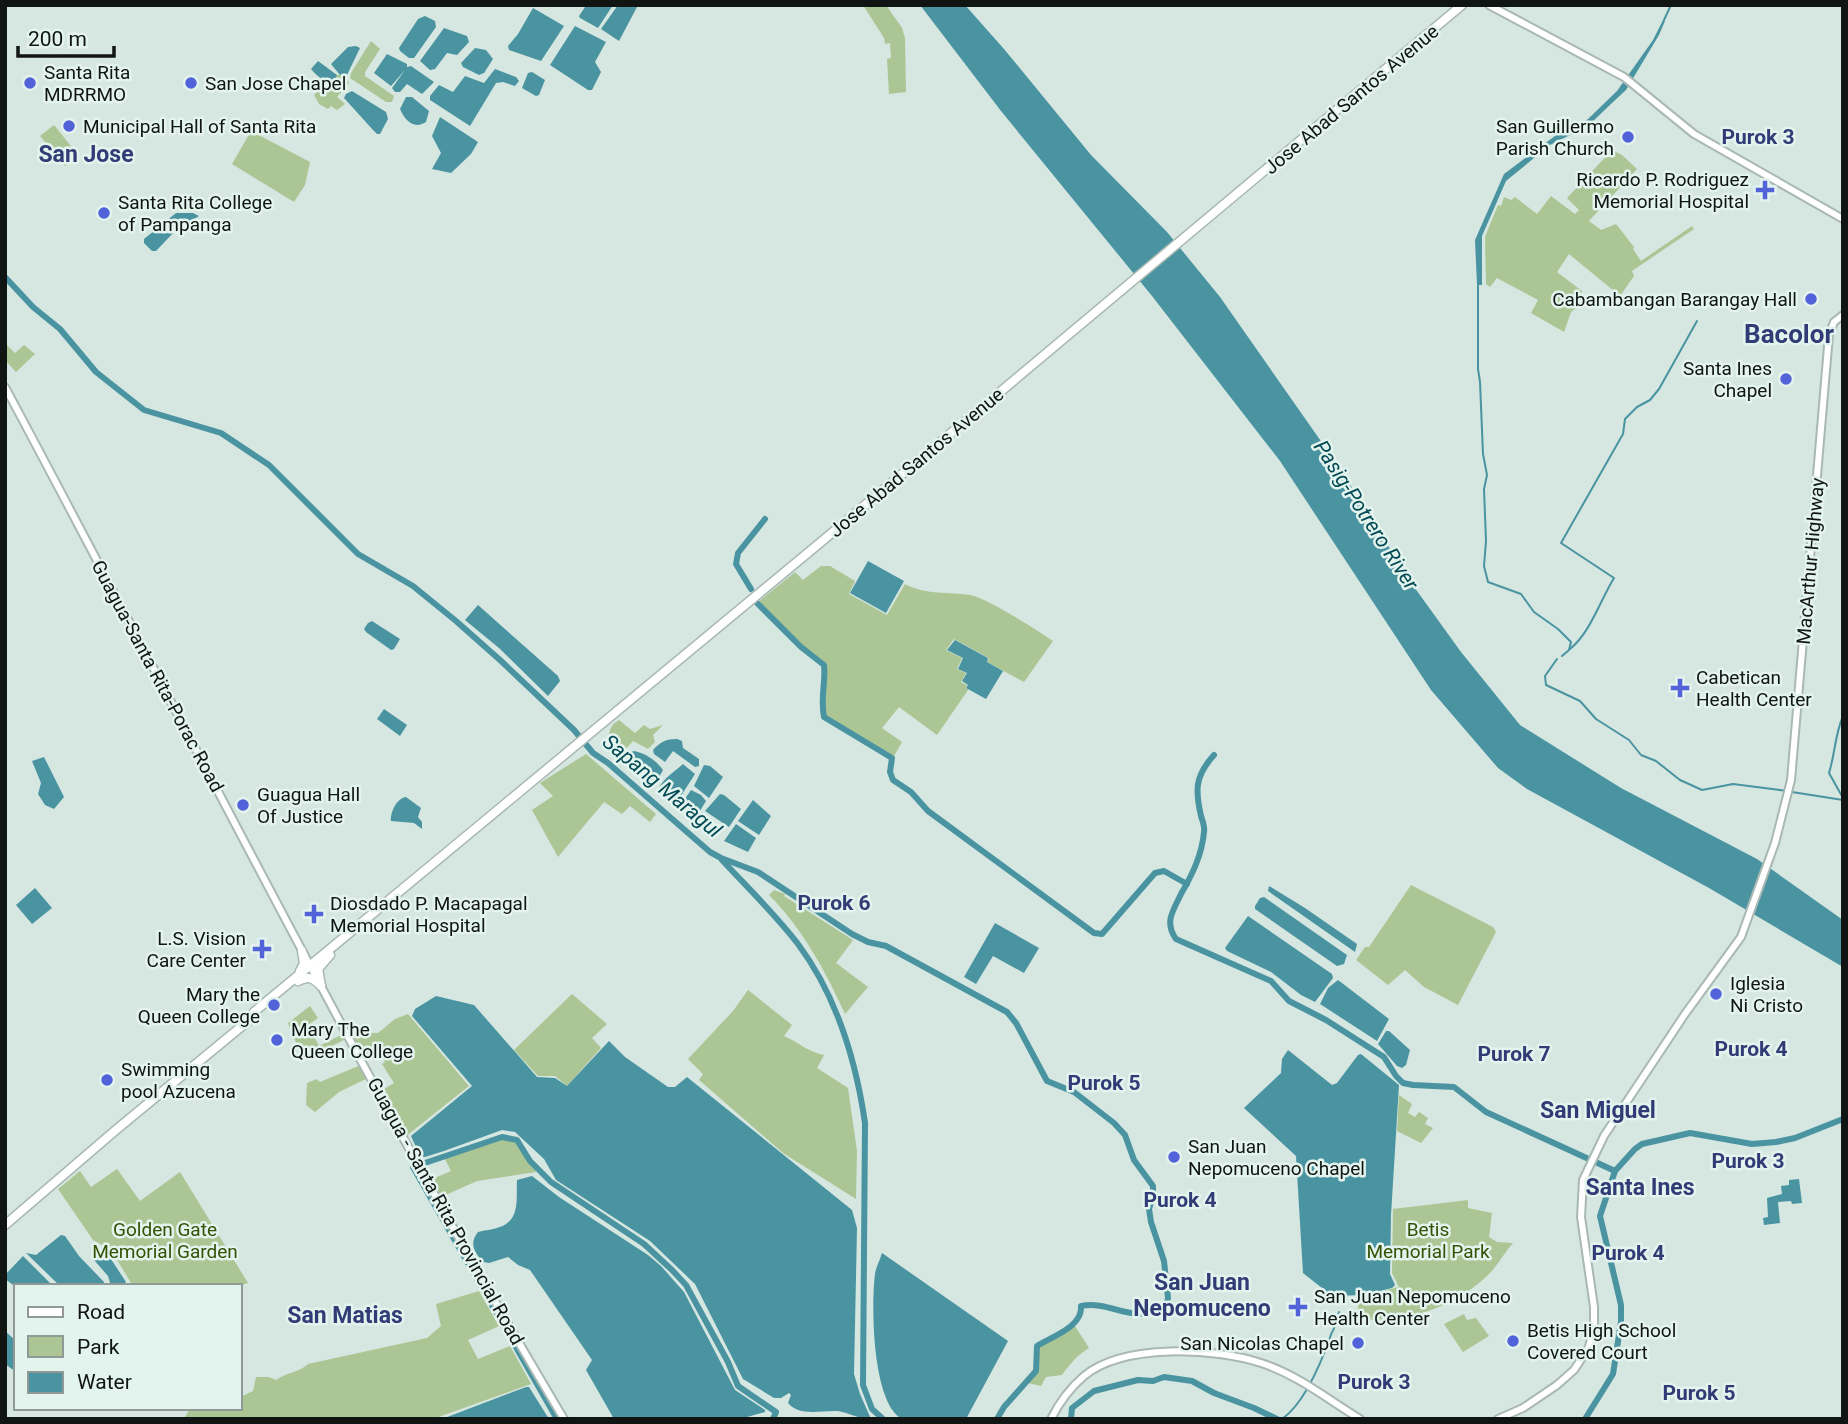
<svg xmlns="http://www.w3.org/2000/svg" width="1848" height="1424" viewBox="0 0 1848 1424" font-family="Roboto,sans-serif">
  <style>
    .green { fill: #abc694 }
    .water { fill: #4a94a2 }
    .lines { fill: none; stroke-linecap: round; stroke-linejoin: round }
    .stream { stroke: #4a94a2; stroke-width: 2 }
    .river { stroke: #4a94a2; stroke-width: 6 }
    .major-casing { stroke: #a9b8b3; stroke-width: 10 }
    .highway-casing { stroke: #a9b8b3; stroke-width: 11 }
    .major { stroke: #fff; stroke-width: 6 }
    .highway { stroke: #fff; stroke-width: 8 }
    .poi-dot { fill: #5263d9; stroke: #e3f3ed; stroke-width: 2.5 }
    .labels { text-anchor: middle; stroke-width: 5; stroke-linejoin: round; paint-order: stroke }
    .poi-label { font-size: 19px; fill: #101513; stroke: #e3f3ed; text-anchor: start }
    .street-label { font-size: 19px; fill: #101513; stroke: #e3f3ed }
    .park-label { font-size: 19px; fill: #335204; stroke: #e3f3ed }
    .neighbourhood-label { font-size: 21px; font-weight: bold; fill: #313c76; stroke: #e3f3ed }
    .water-label { font-size: 21px; font-style: italic; fill: #044a55; stroke: #e3f3ed }
    .quarter-label { font-size: 23px; font-weight: bold; fill: #313c76; stroke: #e3f3ed }
    .district-label { font-size: 26px; font-weight: bold; fill: #313c76; stroke: #e3f3ed }
  </style>
  <rect width="100%" height="100%" fill="#d6e6e0"/>
  <g class="green">
    <path d="M863,5H886L902,28L905,38L906,92L889,94L887,59L891,58L890,43L885,44L884,38Z"/>
    <path d="M371,41L380,49L365,72V76L394,96L392,102H386L350,78L351,73Z"/>
    <path d="M337,75H345L349,83L337,97L345,104L337,110L331,106L328,109L319,104L314,95L327,82L334,83Z"/>
    <path d="M54,125L78,155L65,166L40,136Z"/>
    <path d="M251,131L310,162L305,185L294,202L232,164Z"/>
    <path d="M1612,150L1622,155L1637,169L1589,221L1601,230L1616,224L1634,247L1633,249L1641,261L1692,226L1694,229L1632,271L1634,276L1620,296L1569,254L1557,272L1582,291L1577,300L1581,304L1571,312L1564,332L1531,313L1538,300L1497,278L1490,287L1486,284L1485,237L1498,205L1501,206L1504,197L1511,200L1515,197L1537,214L1551,196L1575,214L1579,210L1567,198Z"/>
    <path d="M5,343L15,353L24,345L35,354L16,372L5,360Z"/>
    <path d="M821,566H830L855,581L849,594L887,615L905,584C925,595 948,592 970,595C987,598 1037,630 1053,641L1024,682L987,662L989,658L954,639L946,650L962,658L957,669L966,673L961,682L967,685L966,688L968,690L937,735L899,707L882,728L902,742L894,756L825,715C820,698 827,682 825,664L802,647L758,602L795,572L803,580Z"/>
    <path d="M619,720L635,733L644,725L650,729L663,725L653,735L655,742L648,749L633,741L617,758L608,747C609,735 608,726 619,720Z"/>
    <path d="M586,754L656,814L650,822L630,806L622,814L604,802L558,857L532,810L553,796L540,783Z"/>
    <path d="M1411,885L1493,927L1496,932L1458,1005L1424,987L1405,970L1388,985L1356,960L1365,947H1369Z"/>
    <path d="M774,890L785,894L784,896L853,940L836,963L868,987L845,1014C826,972 802,928 769,895Z"/>
    <path d="M748,990L792,1025L784,1036C798,1042 808,1052 824,1055L817,1068L848,1088L857,1151L856,1199L783,1153L699,1080L703,1074L688,1059L733,1011Z"/>
    <path d="M572,994L607,1024L592,1038L601,1048L567,1086L555,1076H538L514,1050Z"/>
    <path d="M310,1006L318,1018L308,1025L319,1046L345,1033L348,1038L303,1060L288,1023Z"/>
    <path d="M408,1014L469,1086L405,1137L381,1091L394,1083L382,1064L385,1062L380,1054L365,1060L350,1032L378,1033L395,1019Z"/>
    <path d="M361,1065L368,1078L339,1092L315,1112L306,1105L307,1083L317,1079L320,1082Z"/>
    <path d="M1399,1095L1412,1104L1408,1113L1415,1117L1419,1112L1428,1118L1425,1124L1433,1128L1421,1143L1397,1131Z"/>
    <path d="M501,1139L516,1141L536,1172L477,1181L439,1198L428,1181L451,1171L445,1159Z"/>
    <path d="M117,1169L140,1201L180,1172L248,1283L239,1286H133L111,1250L93,1240L58,1189L80,1171L91,1187Z"/>
    <path d="M1468,1200V1208L1492,1213L1489,1237L1497,1242L1513,1243C1504,1253 1498,1265 1489,1274C1454,1308 1407,1323 1357,1319L1359,1297L1399,1287L1392,1273L1393,1209Z"/>
    <path d="M479,1291L499,1326L468,1340L478,1359L510,1346L531,1384L433,1419H184L190,1408H240V1397L253,1391L256,1377H269L276,1380C287,1372 298,1373 308,1364L427,1338L441,1326L436,1304Z"/>
    <path d="M1464,1314L1467,1320L1476,1318L1489,1336L1463,1352L1444,1324Z"/>
    <path d="M1075,1326L1089,1348C1077,1355 1070,1364 1062,1375L1046,1377L1041,1386L1028,1383L1036,1371L1038,1347Z"/>
  </g>
  <g class="water">
    <path d="M597,5H613L598,28L580,18L579,16L585,7Z"/>
    <path d="M618,5L637,7L619,41L601,29Z"/>
    <path d="M920,5H965L1004,49L1091,155L1167,232L1220,297L1339,467L1412,584L1461,652L1520,725L1621,788L1757,859L1843,920V967L1709,888L1527,789L1498,768L1431,690L1280,461L1152,296L1001,111Z"/>
    <path d="M533,8L564,26L541,61L509,50L508,46L518,34Z"/>
    <path d="M425,16L435,21L436,27L414,58H409L400,51L399,48L418,19Z"/>
    <path d="M1663,20L1665,21L1659,35L1626,90L1612,103L1588,126L1550,145L1506,181L1482,236V285H1477L1475,240L1504,174L1559,133L1577,127L1588,119L1617,91L1653,40Z"/>
    <path d="M575,26L606,42L595,62L601,72L592,90H588L550,65Z"/>
    <path d="M444,28L467,36L469,42L457,55L447,53L435,69L430,70L420,61Z"/>
    <path d="M356,46L360,48L347,75H340L331,64L348,47Z"/>
    <path d="M475,48L486,50L493,59L484,73L479,75L463,67L461,63Z"/>
    <path d="M387,54L407,64V67L411,66L434,82L422,94L407,84L400,92H395L392,88L405,70L391,86L374,73Z"/>
    <path d="M318,61L337,75L334,83C323,82 316,75 311,69Z"/>
    <path d="M495,69L516,77L519,81L515,86L503,82L496,83L470,126L430,100V96L439,85L453,92L465,76L484,83Z"/>
    <path d="M532,72L545,80L539,95L536,96L522,88L528,73Z"/>
    <path d="M352,91L386,112L388,119L380,134H377L373,130L344,98L346,94Z"/>
    <path d="M406,97H412L429,111L426,122C413,130 405,120 400,109Z"/>
    <path d="M440,117L478,142L471,154L451,173L432,169L441,153L432,136Z"/>
    <path d="M176,213H193L199,216L175,231L156,251H152L144,243V239Z"/>
    <path d="M868,561L904,581L886,613L850,593Z"/>
    <path d="M478,605L558,676L560,681L548,696L499,648L465,620Z"/>
    <path d="M372,621L400,639L394,649L391,650L366,632L364,629L368,623Z"/>
    <path d="M955,640L988,658L987,662L1003,671L986,699L966,688L968,685L962,681L967,673L958,669L963,658L947,650Z"/>
    <path d="M384,709L407,725L400,736L377,719Z"/>
    <path d="M677,739L682,741L683,748L699,759V766L695,767L673,751L665,762L654,754L653,750C660,742 666,739 677,739Z"/>
    <path d="M633,751C644,752 657,761 663,770L659,777L651,781L623,762Z"/>
    <path d="M44,757L64,797L54,809L45,805L38,794L41,783L32,761Z"/>
    <path d="M683,764L695,774L679,799L675,802L659,788C664,778 674,772 683,764Z"/>
    <path d="M704,765L710,766L723,777L709,798L694,786Z"/>
    <path d="M691,790L701,795L706,801L695,819L689,817L680,806Z"/>
    <path d="M720,794L724,795L741,809L729,827L705,811Z"/>
    <path d="M406,797L421,808L418,817L422,822V829L414,823L391,821C390,812 397,798 406,797Z"/>
    <path d="M753,800L771,816L759,835L738,821Z"/>
    <path d="M736,824L756,838L748,852L724,841Z"/>
    <path d="M1269,886L1305,908L1357,944L1355,952L1268,891Z"/>
    <path d="M35,888L52,908L32,924L16,905Z"/>
    <path d="M1264,897L1347,955L1344,964L1337,966L1255,909V906L1260,898Z"/>
    <path d="M1248,916L1332,974L1333,978L1315,1002L1301,995L1271,972L1227,951L1225,948Z"/>
    <path d="M995,923L1039,948L1024,973L993,956L976,984L964,977Z"/>
    <path d="M1338,980L1389,1019L1377,1041L1320,1004L1328,988Z"/>
    <path d="M436,996L474,1005L537,1077L555,1078L567,1086L609,1041L625,1057L668,1087H675L687,1077L852,1210L857,1228L854,1374L860,1394L871,1419C859,1419 849,1413 838,1411C821,1410 800,1417 788,1403L791,1395L789,1393L781,1398H774L743,1379L695,1284L650,1241L556,1180L544,1159L515,1132L502,1130L444,1151L425,1157L420,1156L411,1136L472,1086L412,1016L415,1009Z"/>
    <path d="M1386,1031H1389L1410,1050L1406,1065L1402,1068L1397,1066L1378,1044Z"/>
    <path d="M1288,1050L1332,1085L1337,1083L1358,1055L1361,1054L1399,1085L1391,1215L1390,1274L1395,1285L1392,1288L1364,1295L1332,1296L1303,1273L1296,1156L1244,1108L1281,1073L1282,1059Z"/>
    <path d="M532,1176L559,1197L648,1255L661,1266L684,1292L735,1390L765,1410V1412L740,1419H614L586,1370L592,1360L530,1270L518,1265L508,1257L489,1263L483,1262C474,1252 469,1243 478,1232C486,1230 499,1229 506,1224C520,1215 516,1194 517,1180Z"/>
    <path d="M1799,1179L1802,1203L1792,1204L1791,1201L1778,1202L1780,1223L1764,1225L1763,1218L1768,1217L1767,1198L1782,1194L1781,1186L1789,1185V1180Z"/>
    <path d="M61,1235L65,1236L79,1256L104,1282V1286H60L26,1253L36,1255Z"/>
    <path d="M104,1253H107L126,1282L122,1286H111L108,1276L94,1260Z"/>
    <path d="M882,1253L1008,1341L966,1419H902C872,1403 871,1306 875,1274C876,1267 880,1260 882,1253Z"/>
    <path d="M23,1256L53,1286L16,1287L5,1279V1275Z"/>
    <path d="M5,1331L16,1341V1372L5,1364Z"/>
    <path d="M529,1387L549,1419H442L526,1387Z"/>
  </g>
  <g class="lines">
    <g class="stream">
      <path d="M1664,20L1671,5"/>
      <path d="M1478,285V369L1480,382L1483,454L1487,475L1484,489L1486,541L1484,566L1488,582L1521,594L1534,612L1558,629L1571,642L1569,650L1562,656"/>
      <path d="M1570,649C1590,633 1600,601 1614,578L1561,543L1623,434L1625,419L1637,407L1650,400L1659,389L1697,321"/>
      <path d="M1557,659L1545,676L1546,685L1580,701L1596,719L1629,740L1641,755L1656,761L1680,780L1702,790L1733,784L1787,791"/>
      <path d="M1843,716C1835,734 1835,754 1829,773L1843,798"/>
      <path d="M1792,792L1843,800"/>
      <path d="M1333,1331L1339,1312"/>
      <path d="M1282,1419C1305,1403 1323,1358 1332,1332"/>
    </g>
    <g class="river">
      <path d="M5,277L33,307L60,329L96,372L144,410L221,433L269,465L358,554L413,586L456,621L500,660L574,730L593,753L608,763L710,852L721,858L758,872L852,934L868,942L886,946L1007,1012L1016,1023L1047,1081L1074,1092L1114,1123L1125,1135L1134,1160L1153,1186V1196L1149,1209L1151,1222L1164,1261L1168,1298L1166,1305C1134,1327 1113,1300 1081,1306C1083,1327 1051,1337 1037,1346L1036,1371L1004,1407L997,1419"/>
      <path d="M751,589L736,564L738,553L765,519"/>
      <path d="M757,603L801,647L824,665C826,682 820,698 824,717L892,758L890,772L893,780L911,792L928,811L1094,933L1102,934L1155,873L1164,871L1187,884"/>
      <path d="M1214,755C1195,776 1195,790 1201,816C1203,822 1205,827 1204,832C1202,855 1192,875 1181,894C1173,911 1164,922 1176,939L1271,981L1289,1001L1326,1020L1384,1057L1396,1076L1403,1083L1413,1085L1454,1087L1486,1112L1615,1171"/>
      <path d="M722,860C747,887 775,914 798,944C836,995 856,1061 865,1123L863,1385L872,1409L883,1419"/>
      <path d="M557,1419L413,1167L502,1137L517,1140L530,1161L551,1182L644,1244L672,1270L686,1285L728,1362L738,1386L776,1412L773,1419"/>
      <path d="M1071,1419L1072,1408L1094,1391L1138,1380L1153,1381L1164,1377L1192,1381L1214,1393L1254,1408L1277,1419"/>
      <path d="M1585,1419L1613,1374L1621,1322V1305L1600,1216L1615,1171L1635,1149L1642,1144L1690,1133L1752,1144L1776,1142L1795,1138L1843,1119"/>
    </g>
    <defs>
      <g id="major">
        <path d="M1489,5L1624,77L1694,134L1843,219"/>
        <path d="M5,387C190,732 363,1083 564,1419"/>
        <path d="M1051,1419C1059,1403 1070,1388 1084,1376C1124,1343 1215,1348 1261,1363C1298,1375 1327,1399 1360,1419"/>
        <path d="M1498,1419L1523,1408L1557,1385L1574,1370L1589,1347L1594,1326V1307L1581,1217L1583,1180L1604,1136L1685,1014L1741,937L1775,843L1791,780L1829,335L1834,322L1843,315"/>
      </g>
      <g id="highway">
        <path d="M300,971L304,964L302,951"/>
        <path d="M298,981C309,976 312,977 321,986"/>
        <path d="M321,986L318,969L330,955"/>
        <path d="M249,1019L254,1012L821,542L1462,5"/>
        <path d="M5,1225L117,1129L253,1017"/>
      </g>
    </defs>
    <use href="#major" class="major-casing"/>
    <use href="#highway" class="highway-casing"/>
    <use href="#major" class="major"/>
    <use href="#highway" class="highway"/>
  </g>
  <g class="poi-dot">
    <circle cx="30" cy="83" r="7"/>
    <circle cx="191" cy="83" r="7"/>
    <circle cx="69" cy="126" r="7"/>
    <circle cx="1628" cy="137" r="7"/>
    <path d="M1761.5 179.5h7v7h7v7h-7v7h-7v-7h-7v-7h7z"/>
    <circle cx="104" cy="213" r="7"/>
    <circle cx="1811" cy="299" r="7"/>
    <circle cx="1786" cy="379" r="7"/>
    <path d="M1676.5 677.5h7v7h7v7h-7v7h-7v-7h-7v-7h7z"/>
    <circle cx="243" cy="805" r="7"/>
    <path d="M310.5 903.5h7v7h7v7h-7v7h-7v-7h-7v-7h7z"/>
    <path d="M258.5 938.5h7v7h7v7h-7v7h-7v-7h-7v-7h7z"/>
    <circle cx="1716" cy="994" r="7"/>
    <circle cx="274" cy="1005" r="7"/>
    <circle cx="277" cy="1040" r="7"/>
    <circle cx="107" cy="1080" r="7"/>
    <circle cx="1174" cy="1157" r="7"/>
    <path d="M1294.5 1296.5h7v7h7v7h-7v7h-7v-7h-7v-7h7z"/>
    <circle cx="1513" cy="1341" r="7"/>
    <circle cx="1358" cy="1343" r="7"/>
  </g>
  <g class="labels">
    <g class="poi-label">
      <text x="44" y="79">Santa Rita<tspan x="44" dy="22">MDRRMO</tspan></text>
      <text x="205" y="90">San Jose Chapel</text>
      <text x="83" y="133">Municipal Hall of Santa Rita</text>
      <text x="1614" y="133" text-anchor="end">San Guillermo<tspan x="1614" dy="22">Parish Church</tspan></text>
      <text x="1749" y="186" text-anchor="end">Ricardo P. Rodriguez<tspan x="1749" dy="22">Memorial Hospital</tspan></text>
      <text x="118" y="209">Santa Rita College<tspan x="118" dy="22">of Pampanga</tspan></text>
      <text x="1797" y="306" text-anchor="end">Cabambangan Barangay Hall</text>
      <text x="1772" y="375" text-anchor="end">Santa Ines<tspan x="1772" dy="22">Chapel</tspan></text>
      <text x="1696" y="684">Cabetican<tspan x="1696" dy="22">Health Center</tspan></text>
      <text x="257" y="801">Guagua Hall<tspan x="257" dy="22">Of Justice</tspan></text>
      <text x="330" y="910">Diosdado P. Macapagal<tspan x="330" dy="22">Memorial Hospital</tspan></text>
      <text x="246" y="945" text-anchor="end">L.S. Vision<tspan x="246" dy="22">Care Center</tspan></text>
      <text x="1730" y="990">Iglesia<tspan x="1730" dy="22">Ni Cristo</tspan></text>
      <text x="260" y="1001" text-anchor="end">Mary the<tspan x="260" dy="22">Queen College</tspan></text>
      <text x="291" y="1036">Mary The<tspan x="291" dy="22">Queen College</tspan></text>
      <text x="121" y="1076">Swimming<tspan x="121" dy="22">pool Azucena</tspan></text>
      <text x="1188" y="1153">San Juan<tspan x="1188" dy="22">Nepomuceno Chapel</tspan></text>
      <text x="1314" y="1303">San Juan Nepomuceno<tspan x="1314" dy="22">Health Center</tspan></text>
      <text x="1527" y="1337">Betis High School<tspan x="1527" dy="22">Covered Court</tspan></text>
      <text x="1344" y="1350" text-anchor="end">San Nicolas Chapel</text>
    </g>
    <g class="street-label">
      <text transform="translate(1351 99) rotate(-40)" y="7">Jose Abad Santos Avenue</text>
      <text transform="translate(916 462) rotate(-40)" y="7">Jose Abad Santos Avenue</text>
      <text transform="translate(1810 561) rotate(-85)" y="7">MacArthur Highway</text>
      <text transform="translate(158 676) rotate(62)" y="7">Guagua-Santa Rita-Porac Road</text>
      <text transform="translate(446 1211) rotate(61)" y="7">Guagua - Santa Rita Provincial Road</text>
    </g>
    <g class="park-label">
      <text x="165" y="1236">Golden Gate<tspan x="165" dy="22">Memorial Garden</tspan></text>
      <text x="1428" y="1236">Betis<tspan x="1428" dy="22">Memorial Park</tspan></text>
    </g>
    <g class="neighbourhood-label">
      <text x="1758" y="144">Purok 3</text>
      <text x="834" y="910">Purok 6</text>
      <text x="1751" y="1056">Purok 4</text>
      <text x="1514" y="1061">Purok 7</text>
      <text x="1104" y="1090">Purok 5</text>
      <text x="1748" y="1168">Purok 3</text>
      <text x="1180" y="1207">Purok 4</text>
      <text x="1628" y="1260">Purok 4</text>
      <text x="1374" y="1389">Purok 3</text>
      <text x="1699" y="1400">Purok 5</text>
    </g>
    <g class="water-label">
      <text transform="translate(1366 515) rotate(57)" y="7">Pasig-Potrero River</text>
      <text transform="translate(662 786) rotate(40)" y="7">Sapang Maragul</text>
    </g>
    <g class="quarter-label">
      <text x="86" y="162">San Jose</text>
      <text x="1598" y="1118">San Miguel</text>
      <text x="1640" y="1195">Santa Ines</text>
      <text x="1202" y="1290">San Juan<tspan x="1202" dy="26">Nepomuceno</tspan></text>
      <text x="345" y="1323">San Matias</text>
    </g>
    <g class="district-label">
      <text x="1789" y="343">Bacolor</text>
    </g>
  </g>
  <rect width="1848" height="1424" fill="none" stroke="#101513" stroke-width="14"/>
  <rect x="14" y="1284" width="228" height="126" fill="#e3f3ed" stroke="#8f9a96" stroke-width="2"/>
  <rect x="28" y="1307" width="35" height="10" fill="#ffffff" stroke="#8f9a96" stroke-width="2"/>
  <text x="77" y="1319" font-size="21" fill="#101513">Road</text>
  <rect x="28" y="1336" width="35" height="21" fill="#abc694" stroke="#8f9a96" stroke-width="2"/>
  <text x="77" y="1354" font-size="21" fill="#101513">Park</text>
  <rect x="28" y="1372" width="35" height="21" fill="#4a94a2" stroke="#8f9a96" stroke-width="2"/>
  <text x="77" y="1389" font-size="21" fill="#101513">Water</text>
  <path d="M18 46v10h96v-10" fill="none" stroke="#101513" stroke-width="3.5"/>
  <text x="28" y="46" font-size="21" fill="#101513" stroke="#e3f3ed" stroke-width="5" paint-order="stroke">200 m</text>
</svg>
